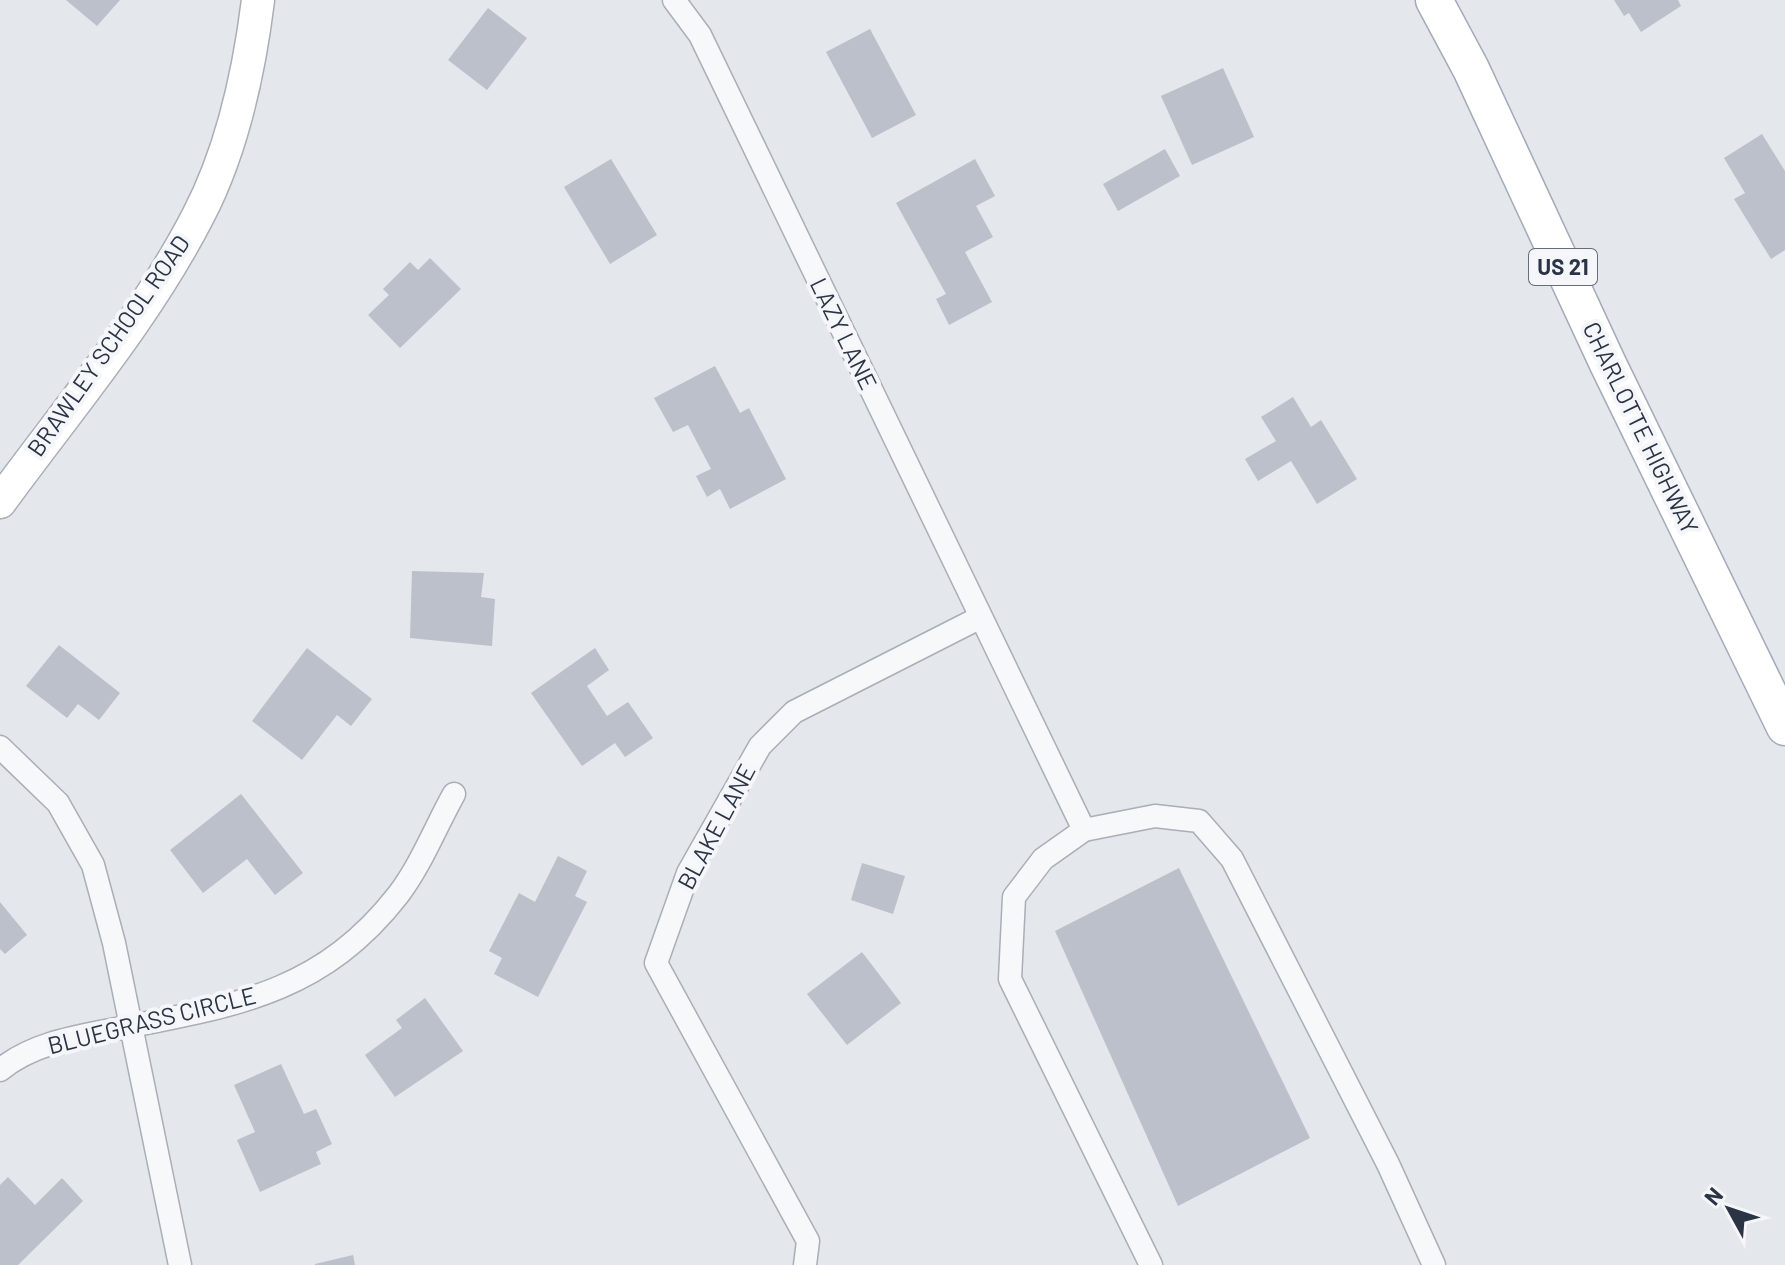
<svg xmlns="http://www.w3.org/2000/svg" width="1785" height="1265" viewBox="0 0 1785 1265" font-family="Barlow,sans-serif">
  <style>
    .building { fill: #bbc0ca }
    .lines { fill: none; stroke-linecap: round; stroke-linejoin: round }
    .minor-casing { stroke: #a9aeb7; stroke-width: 25 }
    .secondary-casing { stroke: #a9aeb7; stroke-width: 35 }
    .primary-casing { stroke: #a3abb8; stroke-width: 39 }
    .minor { stroke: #f7f8fa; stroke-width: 22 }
    .secondary { stroke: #fff; stroke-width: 32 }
    .primary { stroke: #fff; stroke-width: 36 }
    .labels { text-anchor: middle; stroke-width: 8; stroke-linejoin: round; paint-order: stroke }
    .shield { fill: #f4f6f9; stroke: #676e7b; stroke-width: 2 }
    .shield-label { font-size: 22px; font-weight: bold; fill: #2b3445 }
    .street-label { font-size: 24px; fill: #2b3445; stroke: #f4f6f9 }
  </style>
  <rect width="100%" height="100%" fill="#e4e7ec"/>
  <g class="building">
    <path d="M66,0H120L97,26Z"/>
    <path d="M1614,0H1678L1681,6L1641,32L1629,13L1624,16Z"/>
    <path d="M488,8L527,38L487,90L448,60Z"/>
    <path d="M870,29L916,115L872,138L826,52Z"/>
    <path d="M1223,68L1254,137L1192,165L1161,96Z"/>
    <path d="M1762,134L1785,171V250L1771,259L1734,199L1745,193L1724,158Z"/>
    <path d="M1165,149L1180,176L1118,211L1103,184Z"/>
    <path d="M611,159L657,235L610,264L564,187Z"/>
    <path d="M975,159L995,196L976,206L993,237L965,252L992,302L949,325L936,299L946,294L896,203Z"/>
    <path d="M430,258L461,289L400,348L368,315L389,295L383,289L410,262L418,270Z"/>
    <path d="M715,366L740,413L749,408L786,479L730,509L720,489L707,497L696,476L711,469L688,425L673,432L654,398Z"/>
    <path d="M1293,397L1311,427L1321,420L1357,479L1317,504L1291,461L1258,481L1245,459L1276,441L1261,417Z"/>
    <path d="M412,571L484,573L481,597L495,599L492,646L410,638Z"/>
    <path d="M59,645L120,693L99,720L78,704L67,718L26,686Z"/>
    <path d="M307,648L372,699L351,726L337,715L302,760L252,721Z"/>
    <path d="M595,648L609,670L587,686L607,716L628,702L653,738L625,757L615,743L582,766L531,693Z"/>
    <path d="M241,794L303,873L275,895L247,859L203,893L170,850Z"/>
    <path d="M558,856L587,871L575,896L587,902L538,997L494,974L502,958L489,951L519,893L535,902Z"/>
    <path d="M862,863L905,876L893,914L851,900Z"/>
    <path d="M1179,868L1310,1138L1178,1206L1055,931Z"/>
    <path d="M0,902L27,935L5,954L0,949Z"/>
    <path d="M862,952L901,1003L847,1045L807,994Z"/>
    <path d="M425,998L463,1051L395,1097L365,1055L402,1028L396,1020Z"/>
    <path d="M281,1064L304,1114L316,1109L332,1144L316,1152L321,1164L260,1192L237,1140L255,1132L234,1085Z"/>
    <path d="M8,1177L35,1205L62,1178L83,1201L18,1265H0V1185Z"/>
    <path d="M353,1255L355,1265H315V1264Z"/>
  </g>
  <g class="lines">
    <defs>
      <g id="minor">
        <path d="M674,0L700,35L1084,830"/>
        <path d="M0,747L58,803L93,865L114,943L180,1265"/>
        <path d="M0,1070C35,1041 83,1036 126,1027C239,1005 323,991 398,895C421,865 436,826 454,794"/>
        <path d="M805,1265L808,1241L656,963L688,873L760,746L794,712L979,618"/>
        <path d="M1151,1265L1010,979L1014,897L1043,859L1084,830L1155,816L1199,821L1232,859L1388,1164L1434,1265"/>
      </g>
      <path id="secondary" d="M0,502C67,410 145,319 198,216C232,151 249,73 258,0"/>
      <path id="primary" d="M1434,0L1471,69L1608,364L1785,727"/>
    </defs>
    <use href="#minor" class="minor-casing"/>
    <use href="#secondary" class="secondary-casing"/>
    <use href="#primary" class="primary-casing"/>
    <use href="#minor" class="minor"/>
    <use href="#secondary" class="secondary"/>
    <use href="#primary" class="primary"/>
  </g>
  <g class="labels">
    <rect class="shield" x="1529" y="249" width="68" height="36" rx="6"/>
    <g class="shield-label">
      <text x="1563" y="275">US 21</text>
    </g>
    <g class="street-label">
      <text transform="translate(843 334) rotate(64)" y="8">LAZY LANE</text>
      <text transform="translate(109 346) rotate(-55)" y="8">BRAWLEY SCHOOL ROAD</text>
      <text transform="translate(1640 428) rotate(64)" y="8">CHARLOTTE HIGHWAY</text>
      <text transform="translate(717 827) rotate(-62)" y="8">BLAKE LANE</text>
      <text transform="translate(152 1021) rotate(-14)" y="8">BLUEGRASS CIRCLE</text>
    </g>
  </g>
  <g transform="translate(1729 1209) rotate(310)" stroke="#f4f6f9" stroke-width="6" paint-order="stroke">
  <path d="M0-6L14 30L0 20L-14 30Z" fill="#2b3445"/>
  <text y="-12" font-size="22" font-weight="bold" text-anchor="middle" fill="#2b3445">N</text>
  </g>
</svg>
